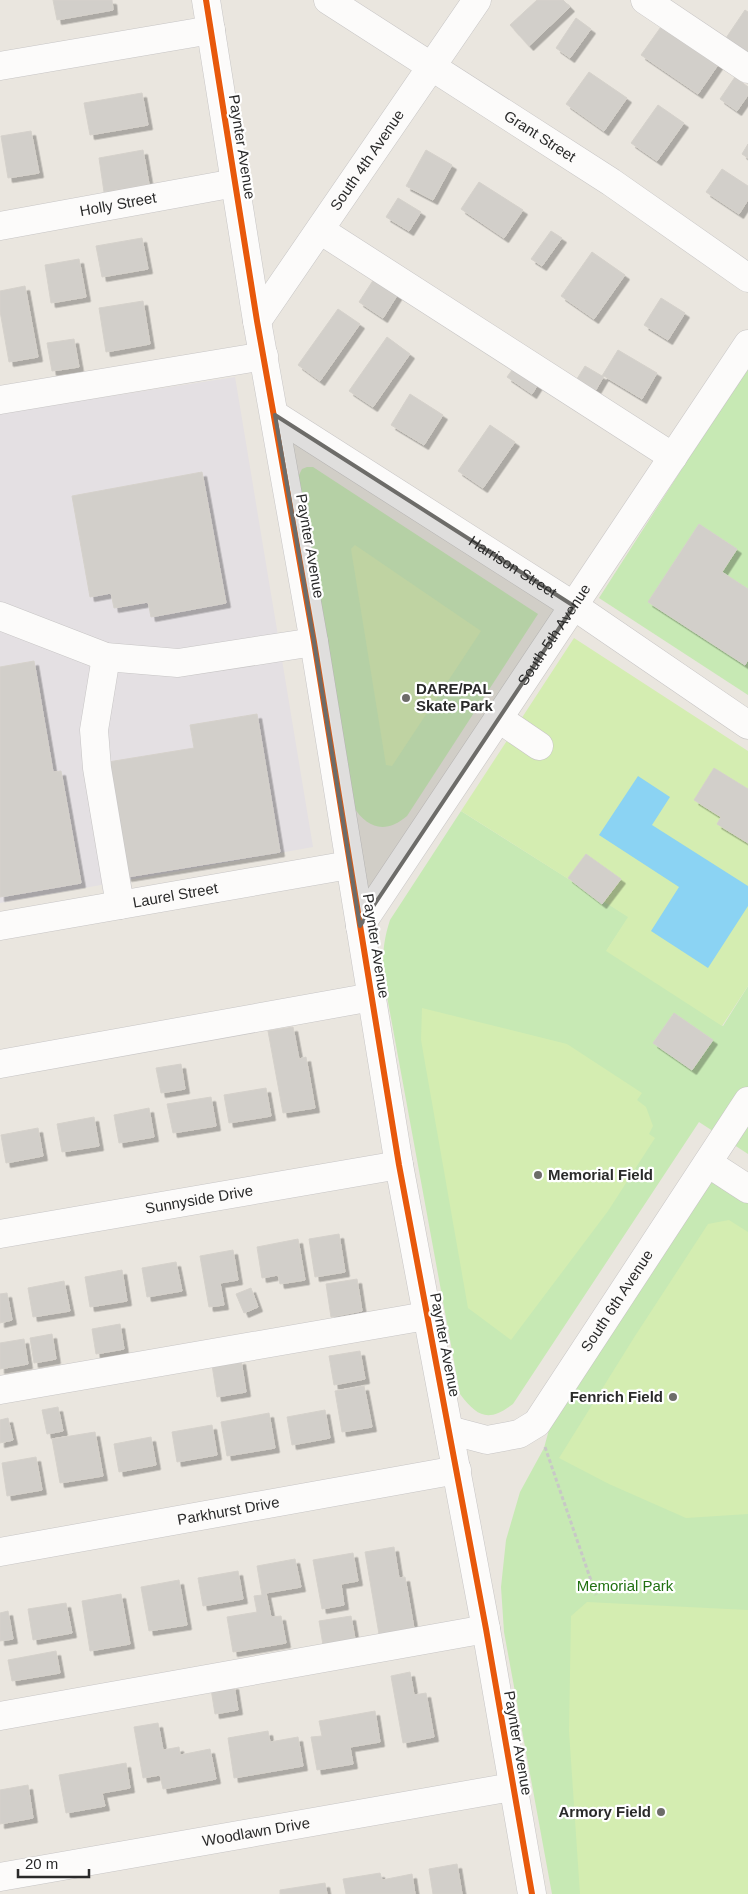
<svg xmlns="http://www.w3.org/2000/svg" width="748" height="1894" viewBox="0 0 748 1894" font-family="Arial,sans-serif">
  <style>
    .industrial { fill: #e4e0e3 }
    .green { fill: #c7e9b4 }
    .pitch { fill: #d4edb1 }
    .water { fill: #8bd3f3 }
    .building { fill: #d2cfca; stroke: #d5d1cb; filter: url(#shadow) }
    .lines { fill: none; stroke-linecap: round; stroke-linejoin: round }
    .minor-casing { stroke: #c7c5c5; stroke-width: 29 }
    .path { stroke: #c8c8c7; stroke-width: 3; stroke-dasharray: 4 2.5; stroke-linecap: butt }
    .minor { stroke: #fcfbfa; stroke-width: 28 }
    .cycleway-casing { stroke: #fff; stroke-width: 9 }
    .cycleway { stroke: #e8590c; stroke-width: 6 }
    .marked { fill: #6d6c69; fill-opacity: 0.2; stroke: #6d6c69; stroke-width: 4; stroke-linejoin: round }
    .poi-dot { fill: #6d6c69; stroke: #fff; stroke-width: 2 }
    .labels { text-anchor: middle; stroke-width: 4.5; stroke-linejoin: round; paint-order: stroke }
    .street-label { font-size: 15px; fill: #2a2a2a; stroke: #fff }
    .poi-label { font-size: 15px; font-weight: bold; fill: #2a2a2a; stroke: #fff; text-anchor: start }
    .park-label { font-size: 15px; fill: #217012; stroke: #fff }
  </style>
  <defs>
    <filter id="shadow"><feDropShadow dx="4.5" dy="4.5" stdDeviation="0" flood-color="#0004"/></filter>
  </defs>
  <rect width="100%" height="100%" fill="#eae6df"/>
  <path class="industrial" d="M235,377L313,847L0,903V413Z"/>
  <g class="green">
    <path d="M748,366V695L599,598Z"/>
    <path d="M307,467H313L538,614L407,816C386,834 367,829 353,806L298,477L302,469Z"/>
    <path d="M461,811L629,917L607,950L723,1026L748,986V1154L699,1122L513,1404C489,1422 478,1418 460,1394L384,980C382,957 383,942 390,920Z"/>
    <path d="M712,1178L748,1202V1894H552L504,1632L501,1587L506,1540L520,1492L544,1448L550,1426Z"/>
  </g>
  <g class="pitch">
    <path d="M355,545L481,631L392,766L386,765L351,549Z"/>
    <path d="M574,638L748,751V986L722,1026L606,951L628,917L461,811Z"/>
    <path d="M422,1008L567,1044L642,1093L637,1100L646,1107L653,1126L649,1134L655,1138L608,1211L511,1340L468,1308L421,1040Z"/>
    <path d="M729,1220L748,1232V1514L686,1518L609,1484L559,1458L635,1336L708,1224Z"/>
    <path d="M587,1602L748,1610V1894H580L569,1731L571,1616Z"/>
  </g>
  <path class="water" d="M638,776L670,797L652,825L748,886V906L708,968L651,931L679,887L599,835Z"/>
  <g class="building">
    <path d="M53,0H112L113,10L57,20Z"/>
    <path d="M537,0H563L570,7L529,46L510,25Z"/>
    <path d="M745,10L748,12V56L724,41Z"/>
    <path d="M576,18L591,29L570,58L556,48Z"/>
    <path d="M663,24L720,62L698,94L641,55Z"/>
    <path d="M589,72L627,98L604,131L566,104Z"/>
    <path d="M735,77L748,87V95L737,111L720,99Z"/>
    <path d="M142,93L148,125L90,135L84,103Z"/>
    <path d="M658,105L684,123L657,161L631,143Z"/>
    <path d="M31,131L39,173L8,178L1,136Z"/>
    <path d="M748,144V158L742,154Z"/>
    <path d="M143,150L149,184L104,192L99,158Z"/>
    <path d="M426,150L452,165L433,200L406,186Z"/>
    <path d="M722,169L748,186V200L739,214L706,192Z"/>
    <path d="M479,182L523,210L504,238L461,209Z"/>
    <path d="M398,198L421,212L409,231L386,217Z"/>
    <path d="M551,231L562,238L542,266L531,259Z"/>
    <path d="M142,238L148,269L102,277L96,246Z"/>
    <path d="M592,252L625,275L594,319L561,296Z"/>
    <path d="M79,259L86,297L51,303L45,265Z"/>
    <path d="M374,279L398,294L383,318L359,302Z"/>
    <path d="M25,286L38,357L9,362L0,311V291Z"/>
    <path d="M661,298L685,313L668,340L644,325Z"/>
    <path d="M143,301L150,344L106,352L99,308Z"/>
    <path d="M338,309L360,324L320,381L298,365Z"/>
    <path d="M387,337L410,354L373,407L349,391Z"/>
    <path d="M74,339L79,367L52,371L47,343Z"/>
    <path d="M618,350L657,373L642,399L604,376L594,393L575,382L585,366L602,376Z"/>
    <path d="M515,366L539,383L532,394L507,377Z"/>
    <path d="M410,394L443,415L424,445L391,425Z"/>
    <path d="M490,425L515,442L483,488L458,471Z"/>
    <path d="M202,472L226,603L151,617L148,602L114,608L111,593L90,597L72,496Z"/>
    <path d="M699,524L737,549L722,572L748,589V660L745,665L648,602Z"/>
    <path d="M34,661L53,772L61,771L81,883L0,897V667Z"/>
    <path d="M257,714L280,852L127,877L108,762L194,748L190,725Z"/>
    <path d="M714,768L748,789V843L717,824L721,817L694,800Z"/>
    <path d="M586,854L621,879L602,904L568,878Z"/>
    <path d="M674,1013L713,1040L692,1070L653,1043Z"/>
    <path d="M293,1027L299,1059L306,1057L315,1108L283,1113L268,1031Z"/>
    <path d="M181,1064L185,1089L161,1093L156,1068Z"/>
    <path d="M266,1088L271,1116L229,1123L224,1095Z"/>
    <path d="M211,1097L216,1126L173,1133L167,1104Z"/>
    <path d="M149,1108L154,1137L119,1143L114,1115Z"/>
    <path d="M94,1117L99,1146L62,1152L57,1124Z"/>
    <path d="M38,1128L43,1156L6,1163L1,1135Z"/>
    <path d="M339,1234L345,1272L315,1277L309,1239Z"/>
    <path d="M298,1239L305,1280L280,1284L278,1275L262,1278L257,1247Z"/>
    <path d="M233,1250L238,1280L220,1283L224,1305L209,1307L200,1256Z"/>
    <path d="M176,1262L182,1291L147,1297L142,1268Z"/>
    <path d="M122,1270L127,1301L90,1307L85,1277Z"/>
    <path d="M357,1279L362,1311L331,1317L326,1284Z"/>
    <path d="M64,1281L70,1311L33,1317L28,1288Z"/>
    <path d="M251,1288L258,1307L244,1313L236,1294Z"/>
    <path d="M7,1293L12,1320L0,1323V1294Z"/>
    <path d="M120,1324L124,1349L96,1354L92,1329Z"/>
    <path d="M52,1334L56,1359L34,1363L30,1338Z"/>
    <path d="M24,1339L28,1364L0,1369V1343Z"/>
    <path d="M360,1351L365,1379L334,1385L329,1356Z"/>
    <path d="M241,1360L246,1392L217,1397L212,1365Z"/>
    <path d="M364,1386L372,1427L342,1432L335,1391Z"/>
    <path d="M58,1407L63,1431L47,1434L42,1410Z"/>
    <path d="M325,1410L330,1438L292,1445L287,1417Z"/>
    <path d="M269,1413L275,1448L227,1456L221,1422Z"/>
    <path d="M8,1418L13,1440L0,1443V1420Z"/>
    <path d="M212,1425L217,1455L177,1462L172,1432Z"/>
    <path d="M95,1432L103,1476L60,1483L52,1439Z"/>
    <path d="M151,1437L156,1465L119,1472L114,1444Z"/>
    <path d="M36,1457L42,1490L7,1496L2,1463Z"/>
    <path d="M394,1547L399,1578L405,1577L415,1634L380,1640L365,1552Z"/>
    <path d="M353,1553L358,1581L341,1584L344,1605L322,1609L313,1560Z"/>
    <path d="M295,1559L301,1587L266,1593L271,1617L281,1616L286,1643L233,1652L227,1617L257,1612L254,1596L262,1595L257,1566Z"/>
    <path d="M238,1571L243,1599L203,1606L198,1578Z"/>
    <path d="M179,1580L187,1625L149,1631L141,1587Z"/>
    <path d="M121,1594L130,1644L90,1651L82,1601Z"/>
    <path d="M66,1603L72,1633L33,1640L28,1609Z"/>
    <path d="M8,1611L13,1639L0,1641V1613Z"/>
    <path d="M351,1616L355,1639L323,1645L319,1621Z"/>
    <path d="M56,1651L60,1673L12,1681L8,1660Z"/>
    <path d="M410,1672L414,1695L426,1693L434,1737L403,1743L391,1676Z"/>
    <path d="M234,1685L238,1710L215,1714L211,1689Z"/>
    <path d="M375,1711L380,1742L350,1747L353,1764L317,1770L311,1737L322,1736L319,1721Z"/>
    <path d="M158,1723L163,1750L179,1747L180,1755L210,1749L216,1779L163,1789L160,1775L143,1778L134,1727Z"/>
    <path d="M268,1731L270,1742L298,1737L303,1766L234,1778L228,1738Z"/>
    <path d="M126,1763L130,1788L102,1793L105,1806L66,1813L59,1775Z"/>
    <path d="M28,1785L33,1818L0,1824V1790Z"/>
    <path d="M457,1864L462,1894H433L429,1869Z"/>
    <path d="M380,1873L382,1880L412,1874L415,1894H346L343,1879Z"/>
    <path d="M325,1883L327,1894H280V1890Z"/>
  </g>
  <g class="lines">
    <defs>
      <g id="minor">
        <path d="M206,0L257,321L314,642L399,1165L486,1629L532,1894"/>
        <path id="s1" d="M328,0L611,182L748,278"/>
        <path d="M645,0L748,69"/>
        <path d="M0,66L211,30"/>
        <path id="s2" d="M0,226L235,183"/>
        <path d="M320,230L673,457"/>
        <path id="s3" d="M257,321L477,0"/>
        <path d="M0,400L264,356"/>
        <path id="s4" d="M275,415L574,606L748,725"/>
        <path d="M0,616L106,657L178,663L314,642"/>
        <path d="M106,657L94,730L97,768L120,905"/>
        <path d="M498,718L539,746"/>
        <path id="s5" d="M0,926L349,865"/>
        <path id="s6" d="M360,926L748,344"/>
        <path d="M0,1064L372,997"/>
        <path d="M708,1163L748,1189"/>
        <path id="s7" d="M0,1234L399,1165"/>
        <path d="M0,1390L426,1316"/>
        <path id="s8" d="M449,1430L487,1440L519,1434L537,1423L748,1101"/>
        <path id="s9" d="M0,1552L457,1470"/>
        <path d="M0,1716L486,1629"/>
        <path id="s10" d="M0,1877L512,1787"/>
      </g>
    </defs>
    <use href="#minor" class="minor-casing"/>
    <path class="path" d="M545,1447L596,1595"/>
    <use href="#minor" class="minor"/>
    <defs>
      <path id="cycleway" d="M206,0L257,321L314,642L399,1165L486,1629L532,1894"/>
    </defs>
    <use href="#cycleway" class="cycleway-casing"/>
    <use href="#cycleway" class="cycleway"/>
  </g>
  <path class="marked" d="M275,415L574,606L360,926L314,642Z"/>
  <g class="poi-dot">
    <circle cx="406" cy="698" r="5"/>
    <circle cx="538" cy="1175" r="5"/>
    <circle cx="673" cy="1397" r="5"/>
    <circle cx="661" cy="1812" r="5"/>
  </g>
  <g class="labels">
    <g class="street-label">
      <text dy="5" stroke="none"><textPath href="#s1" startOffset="252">Grant Street</textPath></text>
      <text transform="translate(242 147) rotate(81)" y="5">Paynter Avenue</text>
      <text dy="5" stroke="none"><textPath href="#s3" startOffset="195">South 4th Avenue</textPath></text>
      <text dy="5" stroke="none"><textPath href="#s2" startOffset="120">Holly Street</textPath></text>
      <text transform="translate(310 546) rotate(80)" y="5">Paynter Avenue</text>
      <text dy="5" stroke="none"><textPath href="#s4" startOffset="282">Harrison Street</textPath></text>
      <text dy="5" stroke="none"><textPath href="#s6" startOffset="350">South 5th Avenue</textPath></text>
      <text dy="5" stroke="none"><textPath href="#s5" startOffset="178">Laurel Street</textPath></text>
      <text transform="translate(376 946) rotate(81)" y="5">Paynter Avenue</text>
      <text dy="5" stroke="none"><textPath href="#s7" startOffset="202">Sunnyside Drive</textPath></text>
      <text dy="5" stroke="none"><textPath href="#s8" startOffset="239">South 6th Avenue</textPath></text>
      <text transform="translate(445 1345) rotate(79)" y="5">Paynter Avenue</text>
      <text dy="5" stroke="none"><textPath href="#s9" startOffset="232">Parkhurst Drive</textPath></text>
      <text transform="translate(518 1743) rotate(80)" y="5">Paynter Avenue</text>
      <text dy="5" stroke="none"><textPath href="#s10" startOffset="260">Woodlawn Drive</textPath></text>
    </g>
    <g class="poi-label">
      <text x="416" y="694">DARE/PAL<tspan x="416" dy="17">Skate Park</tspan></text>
      <text x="548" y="1180">Memorial Field</text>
      <text x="663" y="1402" text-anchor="end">Fenrich Field</text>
      <text x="651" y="1817" text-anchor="end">Armory Field</text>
    </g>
    <g class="park-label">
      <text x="625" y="1591">Memorial Park</text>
    </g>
  </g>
  <path d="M18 1869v8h71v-8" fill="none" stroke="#2a2a2a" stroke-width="2.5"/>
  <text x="25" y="1869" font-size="15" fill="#2a2a2a" stroke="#ffffff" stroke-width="4" paint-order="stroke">20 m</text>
</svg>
